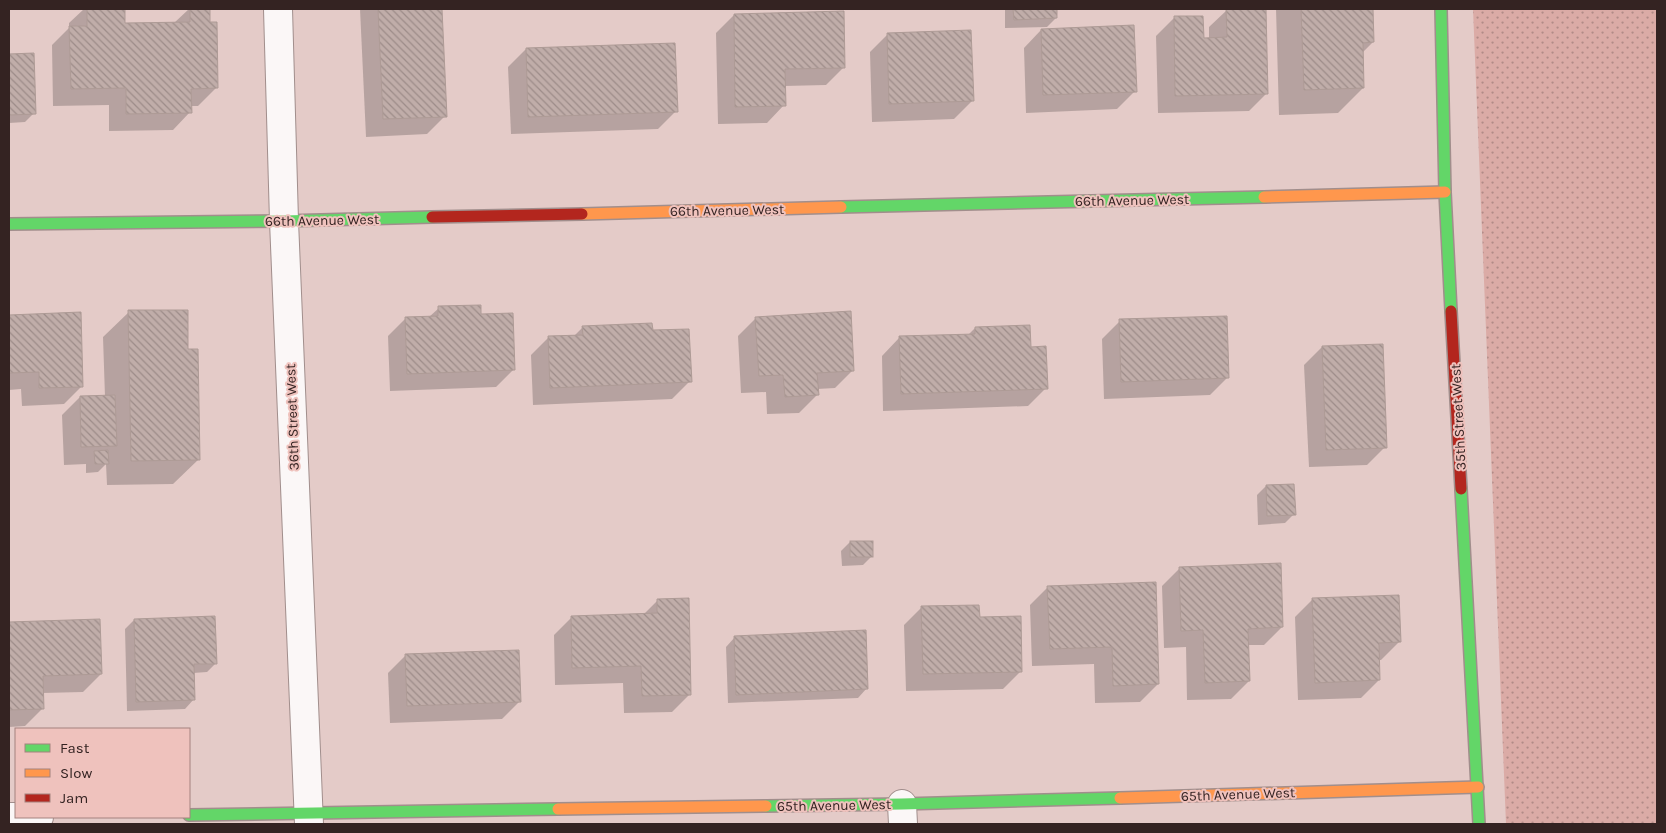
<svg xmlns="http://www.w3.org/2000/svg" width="1666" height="833" viewBox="0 0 1666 833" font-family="Karla,sans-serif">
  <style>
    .grass { fill: url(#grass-dots) }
    .shadow { fill: #0003 }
    .building { fill: url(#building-back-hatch); stroke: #ae9b96 }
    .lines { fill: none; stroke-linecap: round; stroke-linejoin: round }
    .street-casing { stroke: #a18e8c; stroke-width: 30 }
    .fast-casing { stroke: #a18e8c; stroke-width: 14 }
    .slow-casing { stroke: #a18e8c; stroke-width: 14 }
    .jam-casing { stroke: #a18e8c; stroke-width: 14 }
    .street { stroke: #fbf7f7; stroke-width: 28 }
    .fast { stroke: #63d668; stroke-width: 11 }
    .slow { stroke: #ff974d; stroke-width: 11 }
    .jam { stroke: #b3261e; stroke-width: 11 }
    .labels { text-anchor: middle; stroke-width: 4; stroke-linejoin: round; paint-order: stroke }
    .street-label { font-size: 14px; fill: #342322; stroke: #efc2bd }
  </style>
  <defs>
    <pattern id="grass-dots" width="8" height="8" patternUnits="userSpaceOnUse" patternTransform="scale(1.25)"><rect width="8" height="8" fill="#dbaba6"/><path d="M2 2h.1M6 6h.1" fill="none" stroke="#b28b87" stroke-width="1.8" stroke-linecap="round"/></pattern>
    <pattern id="building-back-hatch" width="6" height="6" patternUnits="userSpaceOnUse" patternTransform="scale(1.25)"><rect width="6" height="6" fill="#c0ada9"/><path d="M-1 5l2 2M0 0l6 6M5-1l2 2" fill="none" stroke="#9d8c89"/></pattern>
  </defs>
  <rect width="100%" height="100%" fill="#e4cbc8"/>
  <path class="grass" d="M1473,9H1657V824H1506Z"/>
  <g class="shadow">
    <path d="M84,9H124V24L174,23L189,9H209V23L216,88L198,106H190V112L173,130L109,131V105L53,106L52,45L69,28V23Z"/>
    <path d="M360,9H441L445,116L427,134L366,137Z"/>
    <path d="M1005,9H1055L1056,18L1047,27L1005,28Z"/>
    <path d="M1276,9H1372L1373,42L1362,53L1363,88L1338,113L1279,115Z"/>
    <path d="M1227,10L1267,93L1249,111L1158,113L1156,36L1174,18L1203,39H1209V27Z"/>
    <path d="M734,15L844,67L826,85L784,86V105L767,123L718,124L716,33Z"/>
    <path d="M1041,30L1135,91L1117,109L1026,113L1024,48Z"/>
    <path d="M888,34L972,101L954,119L872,122L870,52Z"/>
    <path d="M526,49L676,111L658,129L511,134L508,67Z"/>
    <path d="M32,54L34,113L25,122L9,123V55Z"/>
    <path d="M439,308L480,315L514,369L496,387L390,391L388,336L406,318L429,317Z"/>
    <path d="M129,312L187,350L199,459L173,484L107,485L106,464L98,472L86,473V464L64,465L62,415L80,397H105L103,337Z"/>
    <path d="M79,313L82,386L64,404L22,406L21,389L9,390V316Z"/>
    <path d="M756,318L853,370L835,388L817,389V395L799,413L767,414L766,392L741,393L738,336Z"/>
    <path d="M1120,321L1228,377L1210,395L1104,399L1102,339Z"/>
    <path d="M583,327L651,332L690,381L672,399L533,405L531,355L549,337L574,336Z"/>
    <path d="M975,328L1030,348L1046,388L1028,406L883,411L882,356L899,338L968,335Z"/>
    <path d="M1322,347L1385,447L1367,465L1309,467L1304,365Z"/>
    <path d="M1266,486L1294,514L1285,523L1258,525L1257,495Z"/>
    <path d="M850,542L872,556L863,565L842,566L841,551Z"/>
    <path d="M1180,568L1282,627L1264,645H1247L1249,681L1231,699L1187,700L1186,647L1164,648L1162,586Z"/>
    <path d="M1048,587L1158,684L1140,702L1095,703L1094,664L1032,666L1030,605Z"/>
    <path d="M1313,599L1399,642L1381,660H1378L1379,680L1361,698L1298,700L1295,617Z"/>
    <path d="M658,600L690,694L672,712L624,713L623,683L555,685L554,635L572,617L643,615Z"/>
    <path d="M922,607L979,619L1021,671L1003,689L906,691L904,625Z"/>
    <path d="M99,620L101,674L83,692L42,693L43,708L25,726L9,727V624Z"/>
    <path d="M134,620L216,663L207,672L193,673L194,699L185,709L127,711L125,629Z"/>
    <path d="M735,637L867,688L858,698L728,703L726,647Z"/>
    <path d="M406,655L520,701L502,719L390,723L388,673Z"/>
  </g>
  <g class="building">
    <path d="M87,9H125V23L190,22V9H210V22H217L218,88L191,89L192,113L126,114V88L71,89L69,26H87Z"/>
    <path d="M378,9H442L447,117L383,119Z"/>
    <path d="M1013,9H1057V18L1014,20Z"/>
    <path d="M1226,9H1266L1268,94L1175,96L1174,16H1203L1204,38L1227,37Z"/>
    <path d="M1301,9H1373L1374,42L1363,43L1364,88L1304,90Z"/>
    <path d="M844,11L845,68L785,69L786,106L735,107L734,14Z"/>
    <path d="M1134,25L1137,92L1043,95L1041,29Z"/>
    <path d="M971,30L974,101L889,104L887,33Z"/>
    <path d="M675,43L678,112L528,117L526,48Z"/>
    <path d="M34,53L36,114L9,115V54Z"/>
    <path d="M481,305V314L513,313L515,370L407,374L405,317L438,316V306Z"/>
    <path d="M128,310H188V349H198L200,460L131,461Z"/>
    <path d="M851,311L854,371L817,373L819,395L785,397L783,375L759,376L755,317Z"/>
    <path d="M81,312L83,387L39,388V372L9,373V315Z"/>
    <path d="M1227,316L1229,378L1121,382L1119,319Z"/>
    <path d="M652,323L653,330L689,329L692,382L550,388L548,336L583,335L582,326Z"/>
    <path d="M1030,325L1031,347L1046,346L1048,389L901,394L899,336L975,334V327Z"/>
    <path d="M1383,344L1387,448L1326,450L1322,346Z"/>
    <path d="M115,395L117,446L81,447L80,396Z"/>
    <path d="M108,450L109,464H95L94,451Z"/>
    <path d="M1294,484L1296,515L1267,516L1266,485Z"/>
    <rect x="850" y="541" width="23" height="16"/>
    <path d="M1281,563L1283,627L1248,629L1250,681L1205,683L1203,630L1181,631L1179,567Z"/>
    <path d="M1156,582L1159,684L1113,686L1112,647L1050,649L1047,586Z"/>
    <path d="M1399,595L1401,642L1379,643L1380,680L1315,683L1312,598Z"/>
    <path d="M689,598L691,695L642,696L641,666L572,668L571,616L657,613V599Z"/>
    <path d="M979,605L980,617L1021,616L1022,672L923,674L921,606Z"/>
    <path d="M215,616L217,664H194L195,700L136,702L134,619Z"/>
    <path d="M100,619L102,674L43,676L44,709L9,710V622Z"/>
    <path d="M866,630L868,689L736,695L734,636Z"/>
    <path d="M519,650L521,702L407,706L405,654Z"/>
  </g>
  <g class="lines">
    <defs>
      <g id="street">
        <path d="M278,9L284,221L309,824"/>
        <path d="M902,804L903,824"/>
        <path d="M9,817H39"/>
      </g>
      <g id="fast">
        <path d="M1441,9L1445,192L1451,311"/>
        <path d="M841,207L1264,197"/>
        <path d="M9,224L284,221L432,217"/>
        <path d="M1461,489L1479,824"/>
        <path d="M766,806L902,804L1120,798"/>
        <path d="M189,815L558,809"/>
      </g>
      <g id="slow">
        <path d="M1264,197L1445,192"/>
        <path d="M582,214L841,207"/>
        <path d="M1120,798L1478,787"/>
        <path d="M558,809L766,806"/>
      </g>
      <g id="jam">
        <path d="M432,217L582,214"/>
        <path d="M1451,311L1461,489"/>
      </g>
    </defs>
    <use href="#street" class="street-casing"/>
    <use href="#fast" class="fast-casing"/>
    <use href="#slow" class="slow-casing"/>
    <use href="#jam" class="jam-casing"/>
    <use href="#street" class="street"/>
    <use href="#fast" class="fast"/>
    <use href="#slow" class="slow"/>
    <use href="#jam" class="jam"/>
  </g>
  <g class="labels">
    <g class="street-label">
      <text transform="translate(1132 200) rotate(-1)" y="5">66th Avenue West</text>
      <text transform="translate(727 210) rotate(-1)" y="5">66th Avenue West</text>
      <text transform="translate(322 220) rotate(-1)" y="5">66th Avenue West</text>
      <text transform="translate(292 417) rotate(-92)" y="5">36th Street West</text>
      <text transform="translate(1458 417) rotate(-93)" y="5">35th Street West</text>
      <text transform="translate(1238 794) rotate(-2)" y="5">65th Avenue West</text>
      <text transform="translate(834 805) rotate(-1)" y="5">65th Avenue West</text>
    </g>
  </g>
  <rect width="1666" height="833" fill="none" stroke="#342322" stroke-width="20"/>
  <rect x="15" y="728" width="175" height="90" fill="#efc2bd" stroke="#a4827f"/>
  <rect x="25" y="744" width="25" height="8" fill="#63d668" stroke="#a4827f"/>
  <text x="60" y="753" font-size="15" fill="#342322">Fast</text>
  <rect x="25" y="769" width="25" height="8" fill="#ff974d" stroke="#a4827f"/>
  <text x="60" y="778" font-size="15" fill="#342322">Slow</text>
  <rect x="25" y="794" width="25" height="8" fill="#b3261e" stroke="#a4827f"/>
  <text x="60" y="803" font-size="15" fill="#342322">Jam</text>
</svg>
